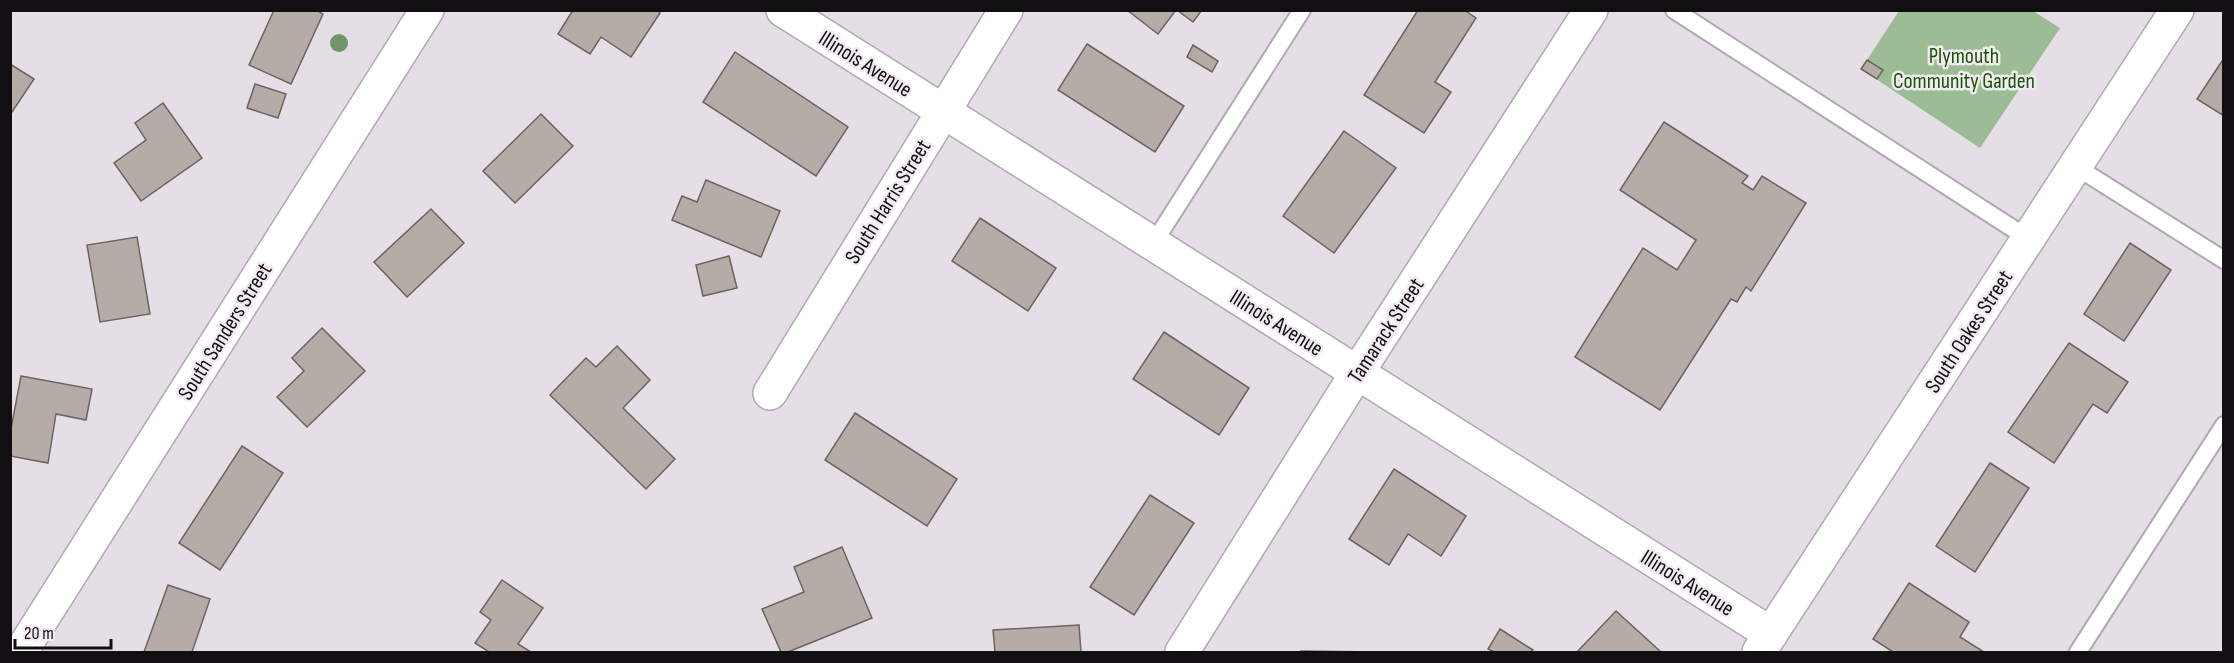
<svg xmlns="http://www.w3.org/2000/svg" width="2234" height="663" viewBox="0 0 2234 663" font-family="'Sofia Sans Condensed',sans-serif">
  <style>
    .green { fill: #9cbc96 }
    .building { fill: #b5aba7; stroke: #6d6461; stroke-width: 1.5 }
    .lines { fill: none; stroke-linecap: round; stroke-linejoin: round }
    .lane-casing { stroke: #afa9b0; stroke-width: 20 }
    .street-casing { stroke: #afa9b0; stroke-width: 36 }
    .lane { stroke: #fff; stroke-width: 16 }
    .street { stroke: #fff; stroke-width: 33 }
    .tree { fill: #739369 }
    .labels { text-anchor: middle; stroke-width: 5; stroke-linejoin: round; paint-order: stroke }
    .park-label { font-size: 22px; fill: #165603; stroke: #f3ebf3 }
    .street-label { font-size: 22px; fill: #120f12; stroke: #f3ebf3 }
  </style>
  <rect width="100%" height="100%" fill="#e5dee6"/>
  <path class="green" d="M1899,11H2033L2060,28L1980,148L1861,69Z"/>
  <g class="building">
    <path d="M274,10H316L323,14L291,84L249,65Z"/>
    <path d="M573,10H657L660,13L631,57L601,37L590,54L558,34Z"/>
    <path d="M1127,10H1176L1158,34Z"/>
    <path d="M1177,10H1202L1193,22Z"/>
    <path d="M1418,10H1464L1476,18L1435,82L1451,92L1424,133L1364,95Z"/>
    <path d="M1087,44L1184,106L1155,152L1058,90Z"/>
    <path d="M1193,45L1218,61L1212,72L1187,57Z"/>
    <path d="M735,52L848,127L816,176L703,102Z"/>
    <path d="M1867,60L1883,70L1877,79L1861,69Z"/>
    <path d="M2222,61L2224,62V116L2197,99Z"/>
    <path d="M10,64L34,79L10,115Z"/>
    <path d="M255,84L286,94L278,118L247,108Z"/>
    <path d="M163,103L202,158L141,201L114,163L146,140L135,123Z"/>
    <path d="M541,114L573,146L515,203L483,171Z"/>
    <path d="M1664,122L1748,176L1742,183L1753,190L1762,176L1806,203L1751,291L1746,287L1737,302L1731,299L1660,410L1575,357L1643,248L1677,270L1696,240L1620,190Z"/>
    <path d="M1344,131L1396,168L1334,253L1283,216Z"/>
    <path d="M706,180L780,211L761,257L672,220L682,196L697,202Z"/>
    <path d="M431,209L464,243L407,297L374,262Z"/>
    <path d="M980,218L1056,268L1028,311L952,261Z"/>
    <path d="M137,237L150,314L100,322L87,245Z"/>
    <path d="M2130,243L2171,270L2124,341L2084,314Z"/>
    <path d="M729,256L737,288L703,296L696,265Z"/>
    <path d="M322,328L365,371L307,427L277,397L304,371L292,358Z"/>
    <path d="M1164,332L1249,388L1219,435L1133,379Z"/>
    <path d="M2069,343L2128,382L2107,413L2093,404L2054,463L2008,432Z"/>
    <path d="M617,346L650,380L623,408L675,459L646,489L550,395L586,358L596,367Z"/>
    <path d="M21,376L92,389L86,420L56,414L48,463L10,456V434Z"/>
    <path d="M855,413L957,479L927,526L825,460Z"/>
    <path d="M242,446L283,473L220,570L179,543Z"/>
    <path d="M1990,463L2029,488L1975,572L1936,546Z"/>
    <path d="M1394,469L1466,516L1441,556L1408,534L1389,565L1349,539Z"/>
    <path d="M1150,495L1194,523L1134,615L1090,587Z"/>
    <path d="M842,547L872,618L788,652H781L762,609L804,592L794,567Z"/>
    <path d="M502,580L543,608L518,644L531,652H489L475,643L491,620L480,612Z"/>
    <path d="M1909,583L1969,622L1960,637L1984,652H1893L1873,639Z"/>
    <path d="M168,585L210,599L192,652H144Z"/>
    <path d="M1616,611L1661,652H1577Z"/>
    <path d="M1079,625L1081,652H995L993,630Z"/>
    <path d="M1500,629L1533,650L1531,652H1494L1488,649Z"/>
    <path d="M1301,651L1377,652H1301Z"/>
  </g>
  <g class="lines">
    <defs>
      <g id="lane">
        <path d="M1674,10L2029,239"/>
        <path d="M2075,166L2224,260"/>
        <path d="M1153,244L1302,10"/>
        <path d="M2078,652L2224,425"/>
      </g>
      <g id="street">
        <path d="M783,10L1771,634"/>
        <path d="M770,393L1006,10"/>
        <path d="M21,652L427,10"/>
        <path d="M1182,652L1357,373L1591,10"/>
        <path d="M1759,652L2177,10"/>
      </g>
    </defs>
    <use href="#lane" class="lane-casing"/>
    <use href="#street" class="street-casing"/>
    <use href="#lane" class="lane"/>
    <use href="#street" class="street"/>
  </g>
  <circle class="tree" cx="339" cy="43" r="9"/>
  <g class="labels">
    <g class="park-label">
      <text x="1964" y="63">Plymouth<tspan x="1964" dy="25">Community Garden</tspan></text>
    </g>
    <g class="street-label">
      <text transform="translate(866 63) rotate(32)" y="8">Illinois Avenue</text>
      <text transform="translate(887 201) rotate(-58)" y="8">South Harris Street</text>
      <text transform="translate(1277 322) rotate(32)" y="8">Illinois Avenue</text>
      <text transform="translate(1385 330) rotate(-57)" y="8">Tamarack Street</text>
      <text transform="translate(224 331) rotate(-58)" y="8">South Sanders Street</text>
      <text transform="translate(1968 331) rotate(-57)" y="8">South Oakes Street</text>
      <text transform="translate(1688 582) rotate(32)" y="8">Illinois Avenue</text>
    </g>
  </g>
  <rect width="2234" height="663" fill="none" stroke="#120f12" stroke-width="24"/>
  <path d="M15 639v9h96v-9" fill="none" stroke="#120f12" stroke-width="3"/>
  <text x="24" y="639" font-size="18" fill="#120f12" stroke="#f3ebf3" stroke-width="4.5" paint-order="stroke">20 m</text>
</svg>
